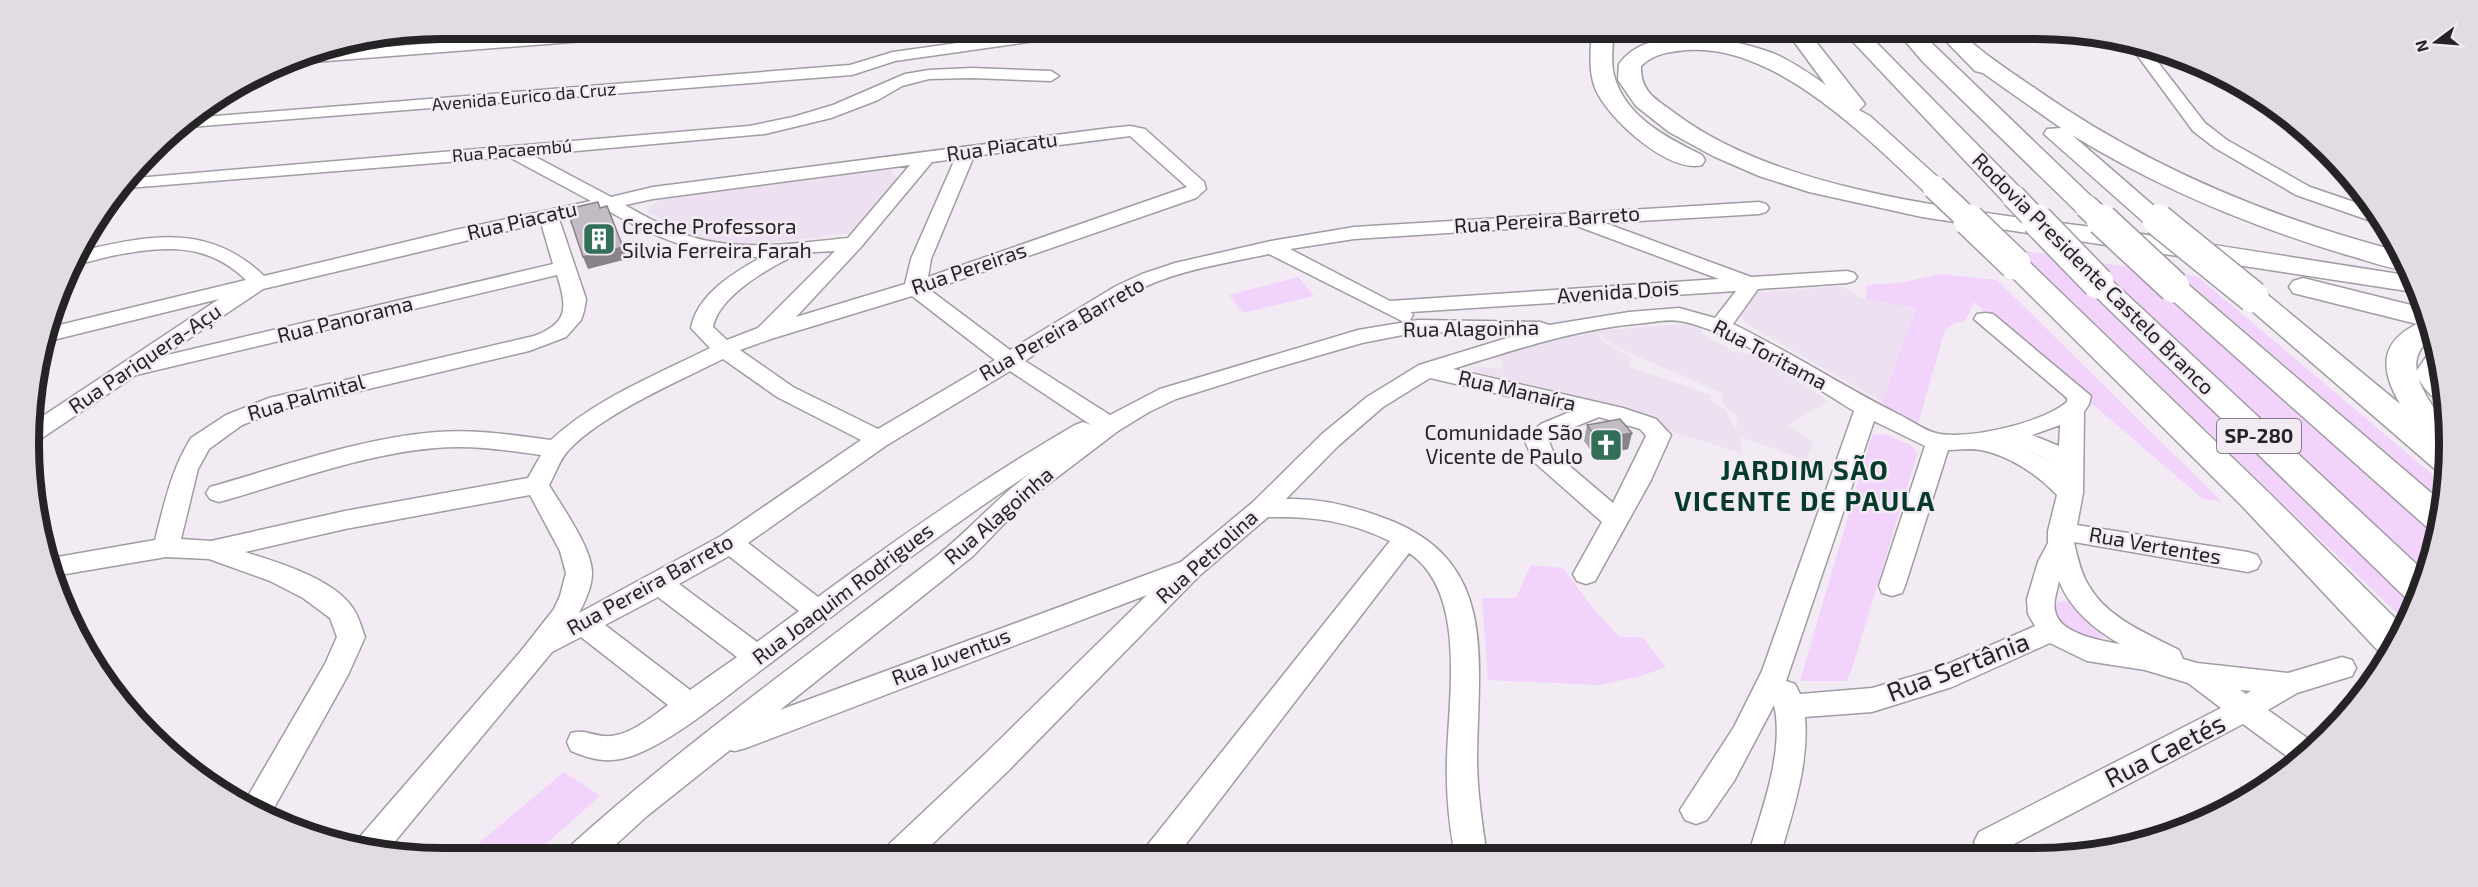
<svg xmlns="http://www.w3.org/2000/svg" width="2478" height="887" viewBox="0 0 2478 887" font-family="'Exo 2',sans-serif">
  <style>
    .built { fill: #ede1f1 }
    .green { fill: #f1d3fc }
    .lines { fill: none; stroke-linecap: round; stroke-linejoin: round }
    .minor-casing { stroke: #a19ba3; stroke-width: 3 }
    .highway-casing { stroke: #a19ba3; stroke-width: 3 }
    .minor { fill: #fff; fill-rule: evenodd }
    .highway { fill: #fff; fill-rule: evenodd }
    .highway-bridge-far1-casing { stroke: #a19ba3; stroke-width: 26; stroke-linecap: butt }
    .highway-bridge-casing { stroke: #a19ba3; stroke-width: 34; stroke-linecap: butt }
    .highway-bridge-far1 { stroke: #fff; stroke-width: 23 }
    .highway-bridge { stroke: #fff; stroke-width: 31 }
    .wall { fill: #a7a1a9 }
    .shaded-wall { fill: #888389 }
    .building { fill: #c2bbc4; stroke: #888389; stroke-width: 1.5 }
    .labels { text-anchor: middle; stroke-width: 5; stroke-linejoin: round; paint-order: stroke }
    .far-street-label { font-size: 18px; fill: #262327; stroke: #f2ebf4 }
    .shield { fill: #f2ebf4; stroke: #635f64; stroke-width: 1.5 }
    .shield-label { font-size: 20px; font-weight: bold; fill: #262327 }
    .street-label { font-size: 21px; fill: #262327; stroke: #f2ebf4 }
    .poi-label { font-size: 21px; fill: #262327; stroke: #f2ebf4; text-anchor: start }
    .near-street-label { font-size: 26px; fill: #262327; stroke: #f2ebf4 }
    .district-label { font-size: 27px; font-weight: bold; letter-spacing: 1.5px; fill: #053a2a; stroke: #f2ebf4 }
    .rim { fill: none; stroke: #262327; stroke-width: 8 }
  </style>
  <rect width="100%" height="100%" fill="#f2ebf4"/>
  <g class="built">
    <path d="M874,169H890L898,179L854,233L731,247L706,241L674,227L647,211L653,204L664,198Z"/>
    <path d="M1842,286L1859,297L1916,308L1882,402L1745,323L1737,310L1748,293Z"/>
    <path d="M1681,324L1701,328L1702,334L1733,351L1759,356L1828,401L1789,425L1813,443L1806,460L1739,437L1743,454L1670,431L1639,413L1477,372L1472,368L1475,366L1503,369V361L1495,358L1554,337L1595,331L1606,343L1632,358L1629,367L1711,395V401L1725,410L1736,430L1738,417L1724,405L1722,393L1625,351L1603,338L1598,331Z"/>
  </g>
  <g class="green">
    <path d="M2019,250L2051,255L2415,600L2406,622Z"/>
    <path d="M2093,262L2140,268L2438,532L2435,551L2426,573Z"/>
    <path d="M1940,274L1997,280L2222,502L2203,499L1974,302L1966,320L1953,324L1945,330L1918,424L1893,413L1882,402L1916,308L1866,299L1867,285L1900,283Z"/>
    <path d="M2179,274L2197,276L2446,486L2444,502Z"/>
    <path d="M1298,277L1314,296L1243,313L1229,295Z"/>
    <path d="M1884,434L1912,446L1917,454L1851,672L1846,681H1800L1872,435Z"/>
    <path d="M1531,565L1563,568L1595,611L1620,637H1642L1666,667L1641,676L1599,685L1488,680L1482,598H1516Z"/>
    <path d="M2071,600L2105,630L2103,638L2087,640L2054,620L2052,609L2058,602Z"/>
    <path d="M564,772L600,796L530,858H498L479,843Z"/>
  </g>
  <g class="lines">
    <defs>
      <g id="minor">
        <path d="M622,28H696L689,33L288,64L282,62L310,53Z"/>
        <path d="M1036,32L1044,37L1042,40L895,61L852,75L176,128L192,118L850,65L893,52Z"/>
        <path d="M2126,40L2143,43L2205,123L2227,140L2310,187L2375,209L2385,223L2374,222L2296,195L2215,148L2193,131Z"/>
        <path d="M972,68L1051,71L1059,76L1051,81L972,78L929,79L902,86L878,100L831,118L765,134L532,155L611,197L653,187L1110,128L1130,126L1145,129L1204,182L1206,189L1196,198L930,290L1010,350L1116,286L1142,274L1175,263L1271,241L1354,227L1759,202L1766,204L1769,208L1766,212L1759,214L1605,223L1751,277L1847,271L1854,273L1857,277L1854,281L1847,283L1758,289L1733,324C1789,351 1842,386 1898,414C1911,420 1926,432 1940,434C1972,439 2042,423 2067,402V398L1974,319L1977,314L1985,313L1993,314L2091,396L2089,404L2084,412L2083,493L2077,525L2248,552L2257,555L2261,562L2257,569L2248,572L2074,542C2077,556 2081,574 2089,586C2107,618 2148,634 2179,650L2183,659L2197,663L2288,673L2342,657L2352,660L2356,668L2352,676L2297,693L2268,710L2317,745L2308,755L2296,763L2243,724L1993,855L1979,852L1974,842L1979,832L2221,708L2188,683L2145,670L2087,661L2050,643L1952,687L1872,712L1805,717C1809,764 1793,811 1780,856H1748C1761,812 1785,751 1774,705L1734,781L1707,820L1696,824L1685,820L1680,810L1734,727L1762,671L1854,411C1804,381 1737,332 1680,321C1669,319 1655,322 1644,323C1575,329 1518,349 1453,369L1623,408L1656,419L1671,435L1651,480L1595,581L1586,584L1577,581L1573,574L1602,522L1534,462L1524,439L1541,424L1572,411L1430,378L1383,407L1338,446L1286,499C1320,498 1352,506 1384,518C1499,560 1478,657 1477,757C1477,790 1482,823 1487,856H1455C1449,824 1446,792 1447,760C1448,700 1468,592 1409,553L1176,857H1141L1146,847L1390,541C1348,521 1314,516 1268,517L1200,575L1007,772L919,857L880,858L885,848L985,754L1147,595L746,748L735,751L730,750L647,816L601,858H563L568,848C683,744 810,654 933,559C968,532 996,498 1032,472C941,532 855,599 768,665C731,692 678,738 637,754C612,764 595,761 571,751L567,742L571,733C585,729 590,735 604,736C627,738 650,718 668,705L581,637L552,652L387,851L354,847L358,839L521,651L554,609L560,596L566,573L560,551L530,495L345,529L245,552C276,562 332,578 352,607C359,616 361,627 365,637L348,675L270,815L244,803L325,664L337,637L330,618L303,598L270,581L209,559L166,557L54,576L46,559L155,540C164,505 171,470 191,438L226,415L269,398L534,336C569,323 567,307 557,275L136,375L39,440L31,443V424L219,299L49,341L47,340L51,327L246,280C206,241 162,246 111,256C98,259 83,264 70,265L76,252C146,236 207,221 264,276L455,230L591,201L509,157L116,189L125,179L749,126L793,117L833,105L905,74L929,70ZM1130,136L1187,187L928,277L931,259L974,156ZM955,159L911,259L905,284L796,317L861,247L932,162ZM910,165L848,238C797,243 742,252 692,237C668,229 646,217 625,205L653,199ZM605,209C655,238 703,258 762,257C734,272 697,295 691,328L710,348C656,375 595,399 551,440C513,435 475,429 437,432C360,438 284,466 210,487L206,493L210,499L219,502C291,482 362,454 436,448C471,445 506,450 541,455L528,478L345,511L211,541L181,539L198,469L209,449L242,425L284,409L529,351L566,337L581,320L584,311L586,299L559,219ZM541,223L553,264L163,356L263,289ZM1574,225L1719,279L1390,301L1290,249L1354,239ZM835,251L758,328L727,340L713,327C718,297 768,268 794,256C805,251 823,252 835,251ZM1269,254L1402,321L1410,320L1413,315L1411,312L1736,291L1715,318L1679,308L1629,312L1549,325L1540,322L1418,320L1358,330L1160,389L1110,415L1025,361C1065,333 1111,300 1156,282C1192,268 1231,262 1269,254ZM912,296L995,360L878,429L793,387L740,350L774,338ZM1418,332L1520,334L1419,365L1367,397L1322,434L1253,502L1181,562L780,710L973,556L1026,501L1118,431L1149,412L1176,399L1272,369L1362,343ZM723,359L777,397L861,440L721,536L579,613C585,601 592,587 592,573C592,548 562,507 549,485C555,475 559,461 567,452C598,416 679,381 723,359ZM1010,371L1091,425L1083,422L1075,425C985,477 902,535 818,597L748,543L887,445ZM1599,417L1640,429L1646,436L1613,503L1553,452L1549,441L1557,434ZM1874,421L1925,446L1879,586L1882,593L1892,596L1902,593L1905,586L1948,450C1958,450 1970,448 1981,450C2010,456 2037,474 2057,495L2048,531V543L2038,562L2027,599L2028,614L2035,626L1934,670L1872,688L1800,694L1795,684L1786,681ZM2060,425L2059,446L2032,435ZM2028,450L2032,452L2057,466ZM729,556L799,611L757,642L679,584ZM2059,581C2071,610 2093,628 2120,644C2102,641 2062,634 2056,614C2052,603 2057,592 2059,581ZM658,597L737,657L690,690L605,625ZM2240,690L2251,691L2246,694Z"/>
        <path d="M2438,354L2441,368L2437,373L2445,383L2446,403C2430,399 2423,386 2415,373L2426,357Z"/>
      </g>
      <g id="highway">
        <path d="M1592,28H1614C1613,42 1611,57 1613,71C1622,115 1665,137 1702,155L1705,160L1702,165C1669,174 1607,118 1595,88C1588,69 1591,48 1592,28Z"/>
        <path d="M1784,28H1805L1865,104L1859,110L1870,116L1943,182L1947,187L1943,192L1934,195L1925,192C1866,137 1774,43 1687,50C1669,52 1655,53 1641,66C1640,92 1656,99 1676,114C1792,201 2005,213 2147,235C2235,248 2324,262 2412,276L2420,293L1922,217L1809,192L1759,176L1713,156L1669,132L1636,106L1618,80L1619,64C1648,22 1735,38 1775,54C1793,62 1810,74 1826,85Z"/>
        <path d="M1840,28H1862L2022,190L2026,196L2022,202L2013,204L2004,202Z"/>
        <path d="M1894,28H1916L2095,200L2099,206L2095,212L2086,214L2077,212L1923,62Z"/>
        <path d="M1933,28H1956C1980,52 2008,70 2036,89C2147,167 2270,218 2401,252L2409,270C2393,271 2364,259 2347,255C2250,226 2158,188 2072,135L2170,220L2166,226L2157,228L2148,226L2044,134L2047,129L2061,128L1983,73L1975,71Z"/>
        <path d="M2015,256L2025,258L2266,490L2404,627L2389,657L2383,656L2242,506L2005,270L2001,264L2005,258Z"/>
        <path d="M2098,274L2108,277L2426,573L2415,601L2407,599L2088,289L2084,283L2088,277Z"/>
        <path d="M2174,278L2184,281L2443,503L2439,532L2429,529L2164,293L2160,287L2164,281Z"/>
        <path d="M2303,278L2427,309L2434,338C2402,355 2420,388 2436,411C2439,415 2446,421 2447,426C2451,439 2449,460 2448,473L2436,470L2243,303L2239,297L2243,291L2253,288L2263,291L2400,404C2381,371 2378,343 2417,324L2293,293L2289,287L2293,281Z"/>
      </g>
    </defs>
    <use href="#minor" class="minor-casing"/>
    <use href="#highway" class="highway-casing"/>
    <use href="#minor" class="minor"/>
    <use href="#highway" class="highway"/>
    <defs>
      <g id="highway-bridge-far1">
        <path d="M1934,187L1971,222"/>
        <path d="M2013,196L2038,222"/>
        <path d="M2086,206L2103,222"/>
        <path d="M2157,220L2159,222"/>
      </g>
      <g id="highway-bridge">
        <path d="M1969,220L2015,264"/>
        <path d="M2037,220L2098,283"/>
        <path d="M2102,220L2174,287"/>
        <path d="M2158,220L2253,297"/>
      </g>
    </defs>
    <use href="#highway-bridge-far1" class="highway-bridge-far1-casing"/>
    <use href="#highway-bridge" class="highway-bridge-casing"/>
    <use href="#highway-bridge-far1" class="highway-bridge-far1"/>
    <use href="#highway-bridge" class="highway-bridge"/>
  </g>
  <path class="wall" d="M1587,425L1632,433L1628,449L1595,456L1584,441Z"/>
  <g class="shaded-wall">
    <path d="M623,247L627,259L588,269L583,257Z"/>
    <path d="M1632,433L1628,449L1595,456L1598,440Z"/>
  </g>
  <g class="building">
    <path d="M598,202L600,208L607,206L623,247L583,257L567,209Z"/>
    <path d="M1620,419L1632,433L1598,440L1587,425Z"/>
  </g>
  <defs>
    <symbol id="building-square" viewBox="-11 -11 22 22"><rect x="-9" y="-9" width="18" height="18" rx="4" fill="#326e58" stroke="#f2ebf4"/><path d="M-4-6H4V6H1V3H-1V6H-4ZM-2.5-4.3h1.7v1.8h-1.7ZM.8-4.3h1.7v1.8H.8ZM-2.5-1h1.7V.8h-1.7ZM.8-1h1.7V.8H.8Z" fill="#fff"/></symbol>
    <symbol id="church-square" viewBox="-11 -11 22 22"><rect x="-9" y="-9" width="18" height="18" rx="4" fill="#326e58" stroke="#f2ebf4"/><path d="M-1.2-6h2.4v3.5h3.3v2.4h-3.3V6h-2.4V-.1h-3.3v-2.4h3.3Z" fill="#fff"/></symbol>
  </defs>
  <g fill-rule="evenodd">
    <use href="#building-square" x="580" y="220" width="38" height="38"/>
    <use href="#church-square" x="1587" y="426" width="38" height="38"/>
  </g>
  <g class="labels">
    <g class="far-street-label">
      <text transform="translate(524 97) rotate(-5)" y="6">Avenida Eurico da Cruz</text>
      <text transform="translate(512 151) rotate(-5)" y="6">Rua Pacaembú</text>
    </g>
    <rect class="shield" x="2217" y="419" width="84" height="34" rx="4.5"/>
    <g class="shield-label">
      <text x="2259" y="443">SP-280</text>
    </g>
    <g class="street-label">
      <text transform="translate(1002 147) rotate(-8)" y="7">Rua Piacatu</text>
      <text transform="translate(1547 220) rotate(-4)" y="7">Rua Pereira Barreto</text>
      <text transform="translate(522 221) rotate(-13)" y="7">Rua Piacatu</text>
      <text transform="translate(969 269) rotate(-19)" y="7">Rua Pereiras</text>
      <text transform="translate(2093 274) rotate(45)" y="7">Rodovia Presidente Castelo Branco</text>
      <text transform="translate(1618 292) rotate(-4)" y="7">Avenida Dois</text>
      <text transform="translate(345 320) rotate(-14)" y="7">Rua Panorama</text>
      <text transform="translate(1062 329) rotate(-30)" y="7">Rua Pereira Barreto</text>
      <text transform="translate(1471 329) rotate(-1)" y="7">Rua Alagoinha</text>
      <text transform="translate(1770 355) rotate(28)" y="7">Rua Toritama</text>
      <text transform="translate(145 359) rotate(-34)" y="7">Rua Pariquera-Açu</text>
      <text transform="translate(1517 391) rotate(13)" y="7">Rua Manaíra</text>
      <text transform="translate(306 398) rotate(-16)" y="7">Rua Palmital</text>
      <text transform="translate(999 516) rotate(-41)" y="7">Rua Alagoinha</text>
      <text transform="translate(2155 546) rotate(10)" y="7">Rua Vertentes</text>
      <text transform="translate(1207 557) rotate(-42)" y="7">Rua Petrolina</text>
      <text transform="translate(650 585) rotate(-29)" y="7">Rua Pereira Barreto</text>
      <text transform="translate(843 594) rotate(-37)" y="7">Rua Joaquim Rodrigues</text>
      <text transform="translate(951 657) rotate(-21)" y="7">Rua Juventus</text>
    </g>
    <g class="poi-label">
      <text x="622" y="234">Creche Professora<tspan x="622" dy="24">Silvia Ferreira Farah</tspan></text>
      <text x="1583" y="440" text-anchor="end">Comunidade São<tspan x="1583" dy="24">Vicente de Paulo</tspan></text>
    </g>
    <g class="near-street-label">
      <text transform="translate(1958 667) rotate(-21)" y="9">Rua Sertânia</text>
      <text transform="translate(2165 751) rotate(-27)" y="9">Rua Caetés</text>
    </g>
    <g class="district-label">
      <text x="1805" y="480">JARDIM SÃO<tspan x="1805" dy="31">VICENTE DE PAULA</tspan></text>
    </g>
  </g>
  <path d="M0 0H2478V887H0ZM443 39H2035A404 404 0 0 1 2439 443V444A404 404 0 0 1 2035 848H443A404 404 0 0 1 39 444V443A404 404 0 0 1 443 39Z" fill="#e2dbe4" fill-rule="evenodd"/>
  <path class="rim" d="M443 39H2035A404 404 0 0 1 2439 443V444A404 404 0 0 1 2035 848H443A404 404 0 0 1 39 444V443A404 404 0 0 1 443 39Z"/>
  <g transform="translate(2436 42) rotate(254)" stroke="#f2ebf4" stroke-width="4.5" paint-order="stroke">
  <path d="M0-4.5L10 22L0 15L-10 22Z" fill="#262327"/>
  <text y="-9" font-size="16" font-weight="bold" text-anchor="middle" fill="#262327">N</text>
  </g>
</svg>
